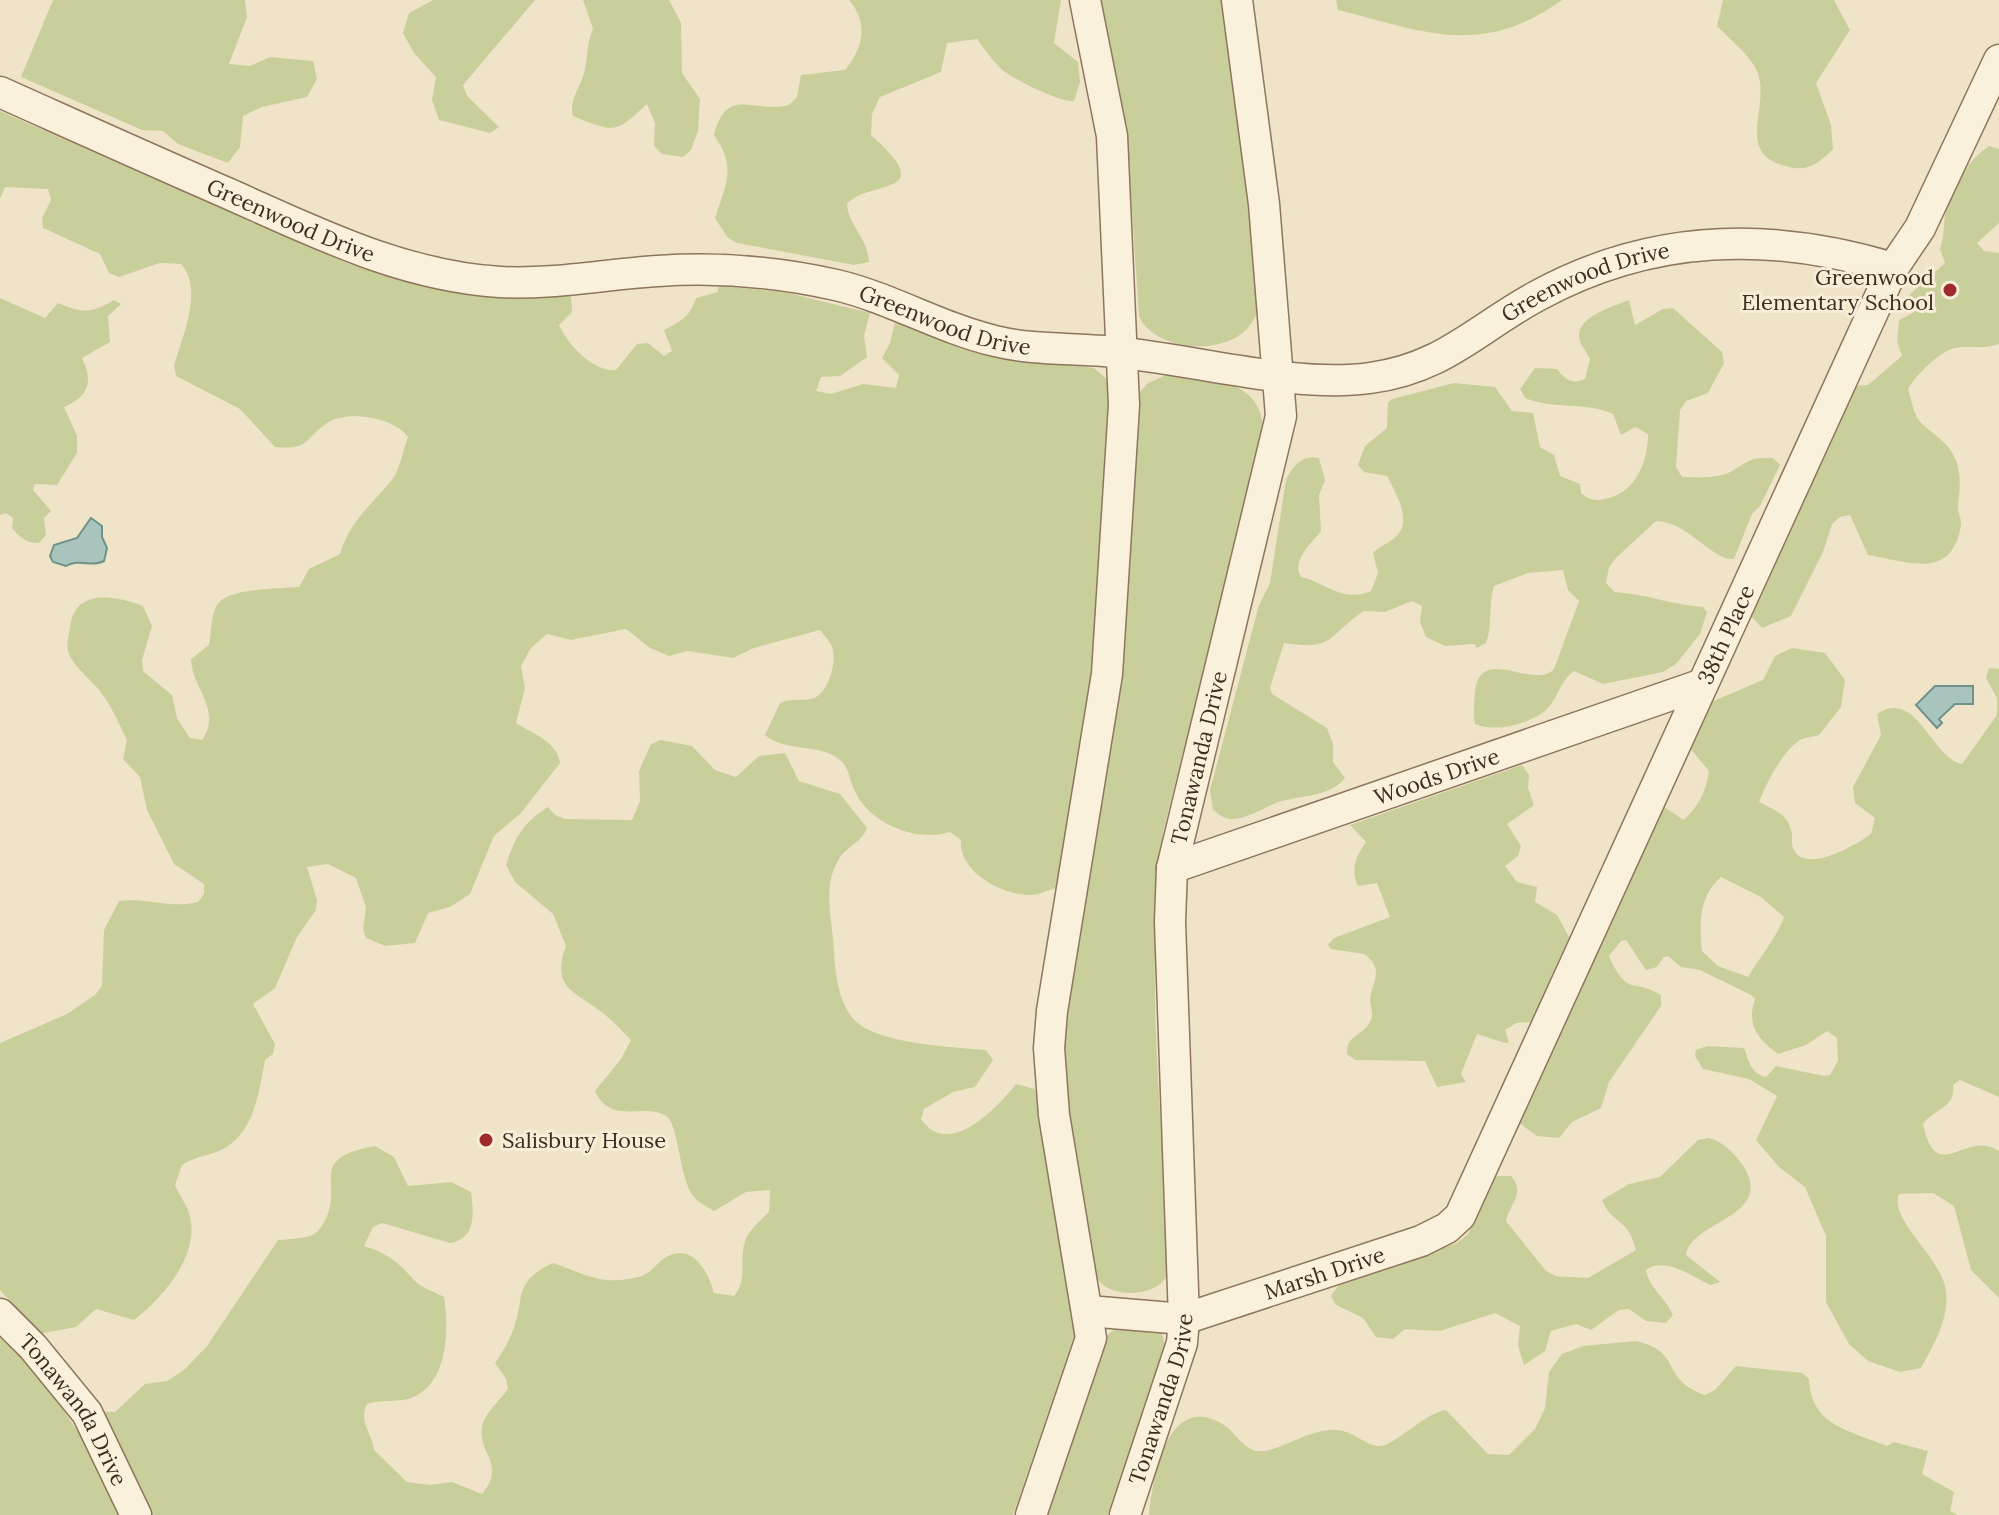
<svg xmlns="http://www.w3.org/2000/svg" width="1999" height="1515" viewBox="0 0 1999 1515" font-family="Lora,serif">
  <style>
    .green { fill: #c9cf9b; fill-rule: evenodd }
    .water { fill: #a9c4bc; stroke: #6f938a; stroke-width: 2 }
    .lines { fill: none; stroke-linecap: round; stroke-linejoin: round }
    .street-casing { stroke: #8d765c; stroke-width: 33 }
    .street { stroke: #faf1dc; stroke-width: 30 }
    .poi-dot { fill: #9e2a2b; stroke: #f7eed8; stroke-width: 3 }
    .labels { text-anchor: middle; stroke-width: 6; stroke-linejoin: round; paint-order: stroke }
    .street-label { font-size: 22px; fill: #3d2e20; stroke: #f7eed8 }
    .poi-label { font-size: 22px; fill: #3d2e20; stroke: #f7eed8; text-anchor: end }
  </style>
  <rect width="100%" height="100%" fill="#f0e4c8"/>
  <g class="green">
    <path d="M53,0H245L247,17L229,64L250,66L270,57L313,61L317,79L307,97L262,107L243,116L240,147L228,163L178,144L163,131L142,130L21,77Z"/>
    <path d="M433,0H535L463,85L467,96L499,127L490,133L439,120L432,100L436,77L414,53L403,33L409,13Z"/>
    <path d="M583,0H669L681,23L682,73L700,99L698,131L691,150L683,157L662,154L654,146L655,123L647,104C615,134 615,133 573,116C569,100 580,88 584,73C589,56 585,48 593,29Z"/>
    <path d="M849,0H1061L1054,43L1078,62L1080,82L1074,101C1061,103 1020,82 1008,74C996,67 986,50 977,39L947,43L941,72L880,97L872,114L871,135C942,198 868,179 847,204C848,225 869,240 869,262L854,265L737,243L728,238L715,218C726,183 737,168 714,135C727,85 753,114 789,105L797,97L801,75L845,70C863,49 869,23 849,0Z"/>
    <path d="M1101,0H1224L1241,92L1259,303C1252,361 1155,356 1139,316L1127,135Z"/>
    <path d="M1336,0H1562C1481,58 1426,32 1338,10Z"/>
    <path d="M1723,0H1834L1850,30L1816,83L1831,125L1833,149C1820,162 1809,172 1789,167C1733,155 1770,109 1758,74C1753,57 1729,39 1717,26Z"/>
    <path d="M0,111L349,264L429,286L470,293L571,294L572,312L559,325C568,345 593,372 616,370L637,344L648,343L664,356L672,351L664,330C680,322 690,317 696,298L718,292V286L784,292L870,313L864,336L867,357L840,376L821,377L816,391L831,394L863,384L896,388L899,375L882,358L890,343L895,322L978,352L1094,368L1108,380V452L1092,671L1056,888C1048,890 1039,895 1031,895C1003,896 958,872 961,840L950,832C917,843 867,823 854,789C848,777 850,766 836,757C816,744 785,752 765,735L780,703C791,698 799,701 811,699C827,696 836,666 833,651C832,643 825,637 820,630L754,648L733,658L688,651L669,656L650,648L626,629L571,640L547,634L531,648L521,666L525,688L516,723C533,734 557,741 560,763L521,813L494,836L470,894L450,907L428,913L415,943L385,946L366,938L363,929L366,907L356,878L328,864L307,867L317,900L316,910L297,937L275,988L253,1004L275,1044L273,1054L265,1060C259,1091 255,1132 223,1149C210,1156 195,1156 182,1165L175,1185C179,1194 186,1204 189,1213C202,1253 163,1298 134,1320L96,1309L76,1327L39,1334L0,1290V1043L67,1014L95,995L102,986L104,930L119,901C147,897 171,909 198,902L204,894V884L174,864L147,810L140,777L123,759L127,740C119,724 111,705 100,691C91,680 78,670 71,658C65,649 68,638 70,628C74,588 114,595 143,606L152,626L142,660L143,671L172,695L177,718L190,738L202,740C223,710 192,689 191,659L209,645C211,633 211,618 216,607C224,587 280,589 299,587L309,569L340,554C350,521 371,505 392,480C400,469 403,450 408,437C396,418 347,409 327,423C303,440 310,450 275,447L240,409L176,376L174,366C182,337 204,289 181,264L160,263L119,277L109,273L100,254L43,228L42,218L51,200L48,189L5,187L0,199Z"/>
    <path d="M1989,146L1999,149V223L1977,243L1984,251L1999,253V344C1983,350 1971,345 1955,348C1939,352 1916,375 1908,389C1911,398 1913,411 1918,419C1926,430 1941,437 1949,448C1963,467 1960,486 1958,508C1958,514 1962,519 1961,525C1952,581 1909,562 1868,555L1850,515L1840,517L1832,524L1823,552L1791,616L1762,628L1748,613L1854,386L1868,385L1902,356L1897,342L1899,320L1916,311L1910,294L1945,263L1940,249C1945,235 1943,223 1946,210C1954,185 1967,161 1989,146Z"/>
    <path d="M0,298L45,318L58,303C82,313 91,314 114,300L121,304L108,316L110,342L82,358C94,383 88,397 64,407L77,436V453L57,485L35,484L33,490L51,511L44,518L46,535L39,543C27,543 19,537 12,528L13,518L6,513L0,515Z"/>
    <path d="M1629,300L1635,325L1663,309L1673,308L1722,352L1724,363L1708,393L1686,401L1680,410L1676,467L1682,477C1697,477 1719,479 1732,471C1750,461 1750,457 1773,458L1780,465L1760,506L1752,514L1734,559C1712,561 1689,522 1656,521L1616,558L1609,567L1606,583L1615,592C1646,594 1672,605 1703,607L1707,612L1700,634L1676,664L1663,672L1603,684L1574,671C1561,680 1558,697 1548,708C1532,724 1495,733 1475,724C1473,713 1474,704 1475,692C1480,643 1534,691 1554,669L1579,601L1568,590L1563,570L1528,573L1494,586C1488,605 1493,625 1486,643L1477,648L1474,644L1445,646L1426,637L1420,622L1422,606L1412,601L1385,612L1364,611C1327,635 1336,651 1284,643L1270,688L1272,694L1327,728L1333,744V762L1345,778C1330,798 1297,795 1276,803C1263,808 1250,817 1235,819C1225,820 1220,815 1213,810L1210,790L1259,605L1270,583L1286,480C1292,467 1302,454 1319,458L1325,480L1319,495L1321,531C1311,544 1291,561 1301,577C1327,583 1342,603 1371,591L1378,573L1373,553C1380,545 1393,542 1399,533C1411,517 1394,490 1387,476L1364,472L1358,465L1365,446L1387,428L1388,403L1392,399L1454,383L1495,387L1512,411L1533,413L1540,447L1554,455L1560,476L1580,484L1581,493C1589,500 1595,501 1605,499C1635,493 1648,463 1648,434L1635,427L1621,435L1613,414C1584,401 1553,410 1525,398L1520,389L1535,368L1557,369C1564,379 1573,385 1585,379L1590,359C1587,352 1579,344 1579,336C1578,316 1615,306 1629,300Z"/>
    <path d="M1166,375C1208,376 1265,380 1263,433L1163,832C1145,968 1161,1124 1171,1262C1169,1268 1168,1275 1164,1280C1151,1297 1112,1297 1099,1281C1096,1277 1094,1268 1091,1263L1064,1100L1060,1043L1138,394L1148,383Z"/>
    <path d="M1792,648L1825,653L1845,680L1841,707L1819,735C1813,737 1806,737 1800,740C1782,752 1767,782 1759,802C1772,809 1787,813 1791,830C1793,835 1791,843 1793,848C1805,876 1857,844 1871,834L1875,818L1855,803L1853,787L1881,735L1877,714C1917,687 1931,758 1962,764L1997,715V698L1986,678L1989,668L1999,669V1097L1960,1080L1953,1085C1956,1108 1935,1108 1923,1124C1937,1188 1965,1128 1999,1151V1298L1971,1270L1954,1206L1933,1193L1899,1194C1889,1221 1942,1257 1946,1291C1949,1320 1934,1344 1921,1368L1900,1372L1868,1361L1849,1344L1826,1302V1236L1805,1187L1779,1167L1756,1140L1777,1096L1749,1079L1703,1069L1695,1056L1696,1050L1707,1046L1744,1048C1748,1059 1751,1074 1766,1077L1776,1066L1824,1076L1830,1075L1838,1061L1837,1038L1827,1031L1806,1045L1778,1054C1758,1039 1746,1025 1755,999L1751,995L1700,970L1681,967L1668,956L1664,957L1657,967L1646,970L1626,940L1621,941L1609,956C1628,998 1631,977 1661,995V1006L1609,1082L1601,1108L1572,1122L1559,1138L1537,1136L1518,1122L1661,805L1684,820C1699,805 1706,792 1709,771L1688,746L1711,702L1763,680L1775,656ZM1721,877L1761,897L1784,917C1776,939 1760,956 1748,977L1718,966L1702,951C1699,924 1699,896 1721,877Z"/>
    <path d="M661,740L692,746L715,770L736,777L759,756L785,753L799,781L840,794L867,828C861,843 846,847 839,859C824,883 830,912 833,938C835,964 835,993 851,1016C870,1044 953,1047 986,1050L993,1060L975,1087L953,1092L924,1109L921,1119C948,1160 997,1108 1016,1084L1035,1089L1065,1251L1075,1334L1013,1515H146L126,1458L97,1411L115,1412L145,1384L167,1381L184,1370L207,1346L278,1240C288,1239 300,1239 310,1236C316,1234 320,1229 323,1224C347,1184 303,1159 375,1146L394,1157L408,1186L451,1182L471,1192C474,1213 476,1239 450,1243L382,1223L373,1227L364,1246C388,1253 399,1263 415,1281C421,1288 436,1292 444,1297C449,1328 449,1384 411,1398C397,1403 381,1399 367,1404C358,1421 372,1433 374,1450L407,1482L430,1485L452,1482L482,1494C507,1464 477,1453 482,1427C484,1414 500,1400 508,1389L506,1379L495,1363C501,1354 507,1345 511,1335C527,1299 510,1283 553,1263C569,1268 590,1279 607,1280C616,1281 635,1279 644,1275C653,1271 659,1260 668,1256C694,1243 709,1274 714,1293L734,1296C748,1280 739,1260 745,1241C749,1230 761,1220 769,1212L770,1190L746,1192L714,1211C708,1207 699,1203 694,1197C679,1180 679,1123 666,1116C643,1102 611,1126 595,1091L621,1059L631,1040C622,1031 613,1021 603,1013C575,991 550,988 566,946L553,914L515,882L506,865C515,837 523,823 548,807L555,815L565,819L632,820L640,801L639,771L651,744Z"/>
    <path d="M1522,765L1529,775L1528,788L1534,805L1507,824L1521,846L1518,856L1505,866L1517,882L1537,887L1535,902L1557,915L1569,937L1531,1022L1516,1023L1505,1030L1509,1042L1505,1043L1477,1034L1461,1074L1466,1082L1437,1087L1425,1061L1355,1060L1347,1054C1346,1034 1364,1036 1371,1020C1374,1012 1370,1007 1370,1000C1371,984 1386,969 1364,954L1331,949L1328,945L1334,938L1390,917L1377,883L1358,886C1350,869 1356,856 1366,842L1350,825Z"/>
    <path d="M1709,1138C1723,1142 1733,1152 1742,1164C1778,1217 1691,1220 1686,1255L1720,1282L1710,1285C1691,1276 1665,1256 1646,1270C1649,1288 1666,1298 1673,1315L1666,1323L1646,1321L1629,1309L1619,1310L1591,1330L1576,1324L1551,1331L1545,1351L1524,1365L1518,1346L1520,1326L1495,1313L1440,1331L1405,1329L1393,1339L1376,1337L1363,1318L1336,1305L1331,1296L1339,1285L1457,1243L1468,1234L1494,1176H1511C1526,1194 1510,1202 1506,1221L1546,1271L1556,1276L1588,1278L1636,1250C1628,1217 1612,1225 1602,1200L1629,1184L1660,1177L1698,1140Z"/>
    <path d="M1119,1325L1161,1328L1165,1346L1108,1515H1039L1102,1340Z"/>
    <path d="M0,1331C52,1392 90,1439 120,1515H0Z"/>
    <path d="M1636,1341C1684,1352 1659,1379 1705,1395L1715,1390L1736,1366L1802,1373L1809,1379C1811,1426 1849,1430 1887,1446L1894,1442L1928,1451L1922,1474L1954,1492L1950,1511L1958,1515H1149C1153,1477 1167,1390 1224,1425C1235,1432 1243,1449 1257,1451C1277,1454 1310,1427 1338,1430C1352,1431 1364,1444 1377,1446C1394,1448 1423,1413 1446,1410L1488,1454L1509,1455L1535,1429L1545,1408L1549,1372L1562,1354L1583,1346Z"/>
  </g>
  <g class="water">
    <path d="M91,518L102,526V537L107,548L104,561C91,568 80,558 66,566L53,562L50,556L54,545L77,538Z"/>
    <path d="M1935,686H1973V704H1955L1939,719L1942,723L1937,728L1916,705Z"/>
  </g>
  <g class="lines">
    <defs>
      <g id="street">
        <path id="s1" d="M0,92C76,126 151,160 227,193C315,232 402,276 500,282C552,285 606,274 658,271C717,267 778,272 836,285C891,298 940,328 995,341C1031,350 1067,348 1104,351C1186,357 1291,389 1370,378C1444,368 1476,329 1537,296C1652,233 1771,231 1893,268"/>
        <path id="s2" d="M1172,868L1700,685"/>
        <path id="s3" d="M1088,1311L1184,1319L1421,1241L1447,1228L1460,1216L1893,268L1920,228L1999,60"/>
        <path id="s4" d="M0,1314L33,1347L87,1413L136,1515"/>
        <path d="M1031,1515L1091,1338L1054,1115L1049,1048L1052,1011L1107,674L1124,405L1112,136L1085,0"/>
        <path id="s5" d="M1125,1515L1182,1343L1184,1319L1170,922L1172,868L1281,416L1264,204L1237,0"/>
      </g>
    </defs>
    <use href="#street" class="street-casing"/>
    <use href="#street" class="street"/>
  </g>
  <g class="poi-dot">
    <circle cx="1950" cy="290" r="8"/>
    <circle cx="486" cy="1140" r="8"/>
  </g>
  <g class="labels">
    <g class="street-label">
      <text dy="8" stroke="none"><textPath href="#s1" startOffset="318">Greenwood Drive</textPath></text>
      <text dy="8" stroke="none"><textPath href="#s1" startOffset="1660">Greenwood Drive</textPath></text>
      <text dy="8" stroke="none"><textPath href="#s1" startOffset="990">Greenwood Drive</textPath></text>
      <text dy="8" stroke="none"><textPath href="#s3" startOffset="1032">38th Place</textPath></text>
      <text dy="8" stroke="none"><textPath href="#s5" startOffset="770">Tonawanda Drive</textPath></text>
      <text dy="8" stroke="none"><textPath href="#s2" startOffset="280">Woods Drive</textPath></text>
      <text dy="8" stroke="none"><textPath href="#s3" startOffset="244">Marsh Drive</textPath></text>
      <text dy="8" stroke="none"><textPath href="#s5" startOffset="122">Tonawanda Drive</textPath></text>
      <text dy="8" stroke="none"><textPath href="#s4" startOffset="122">Tonawanda Drive</textPath></text>
    </g>
    <g class="poi-label">
      <text x="1934" y="285">Greenwood<tspan x="1934" dy="25">Elementary School</tspan></text>
      <text x="502" y="1148" text-anchor="start">Salisbury House</text>
    </g>
  </g>
</svg>
